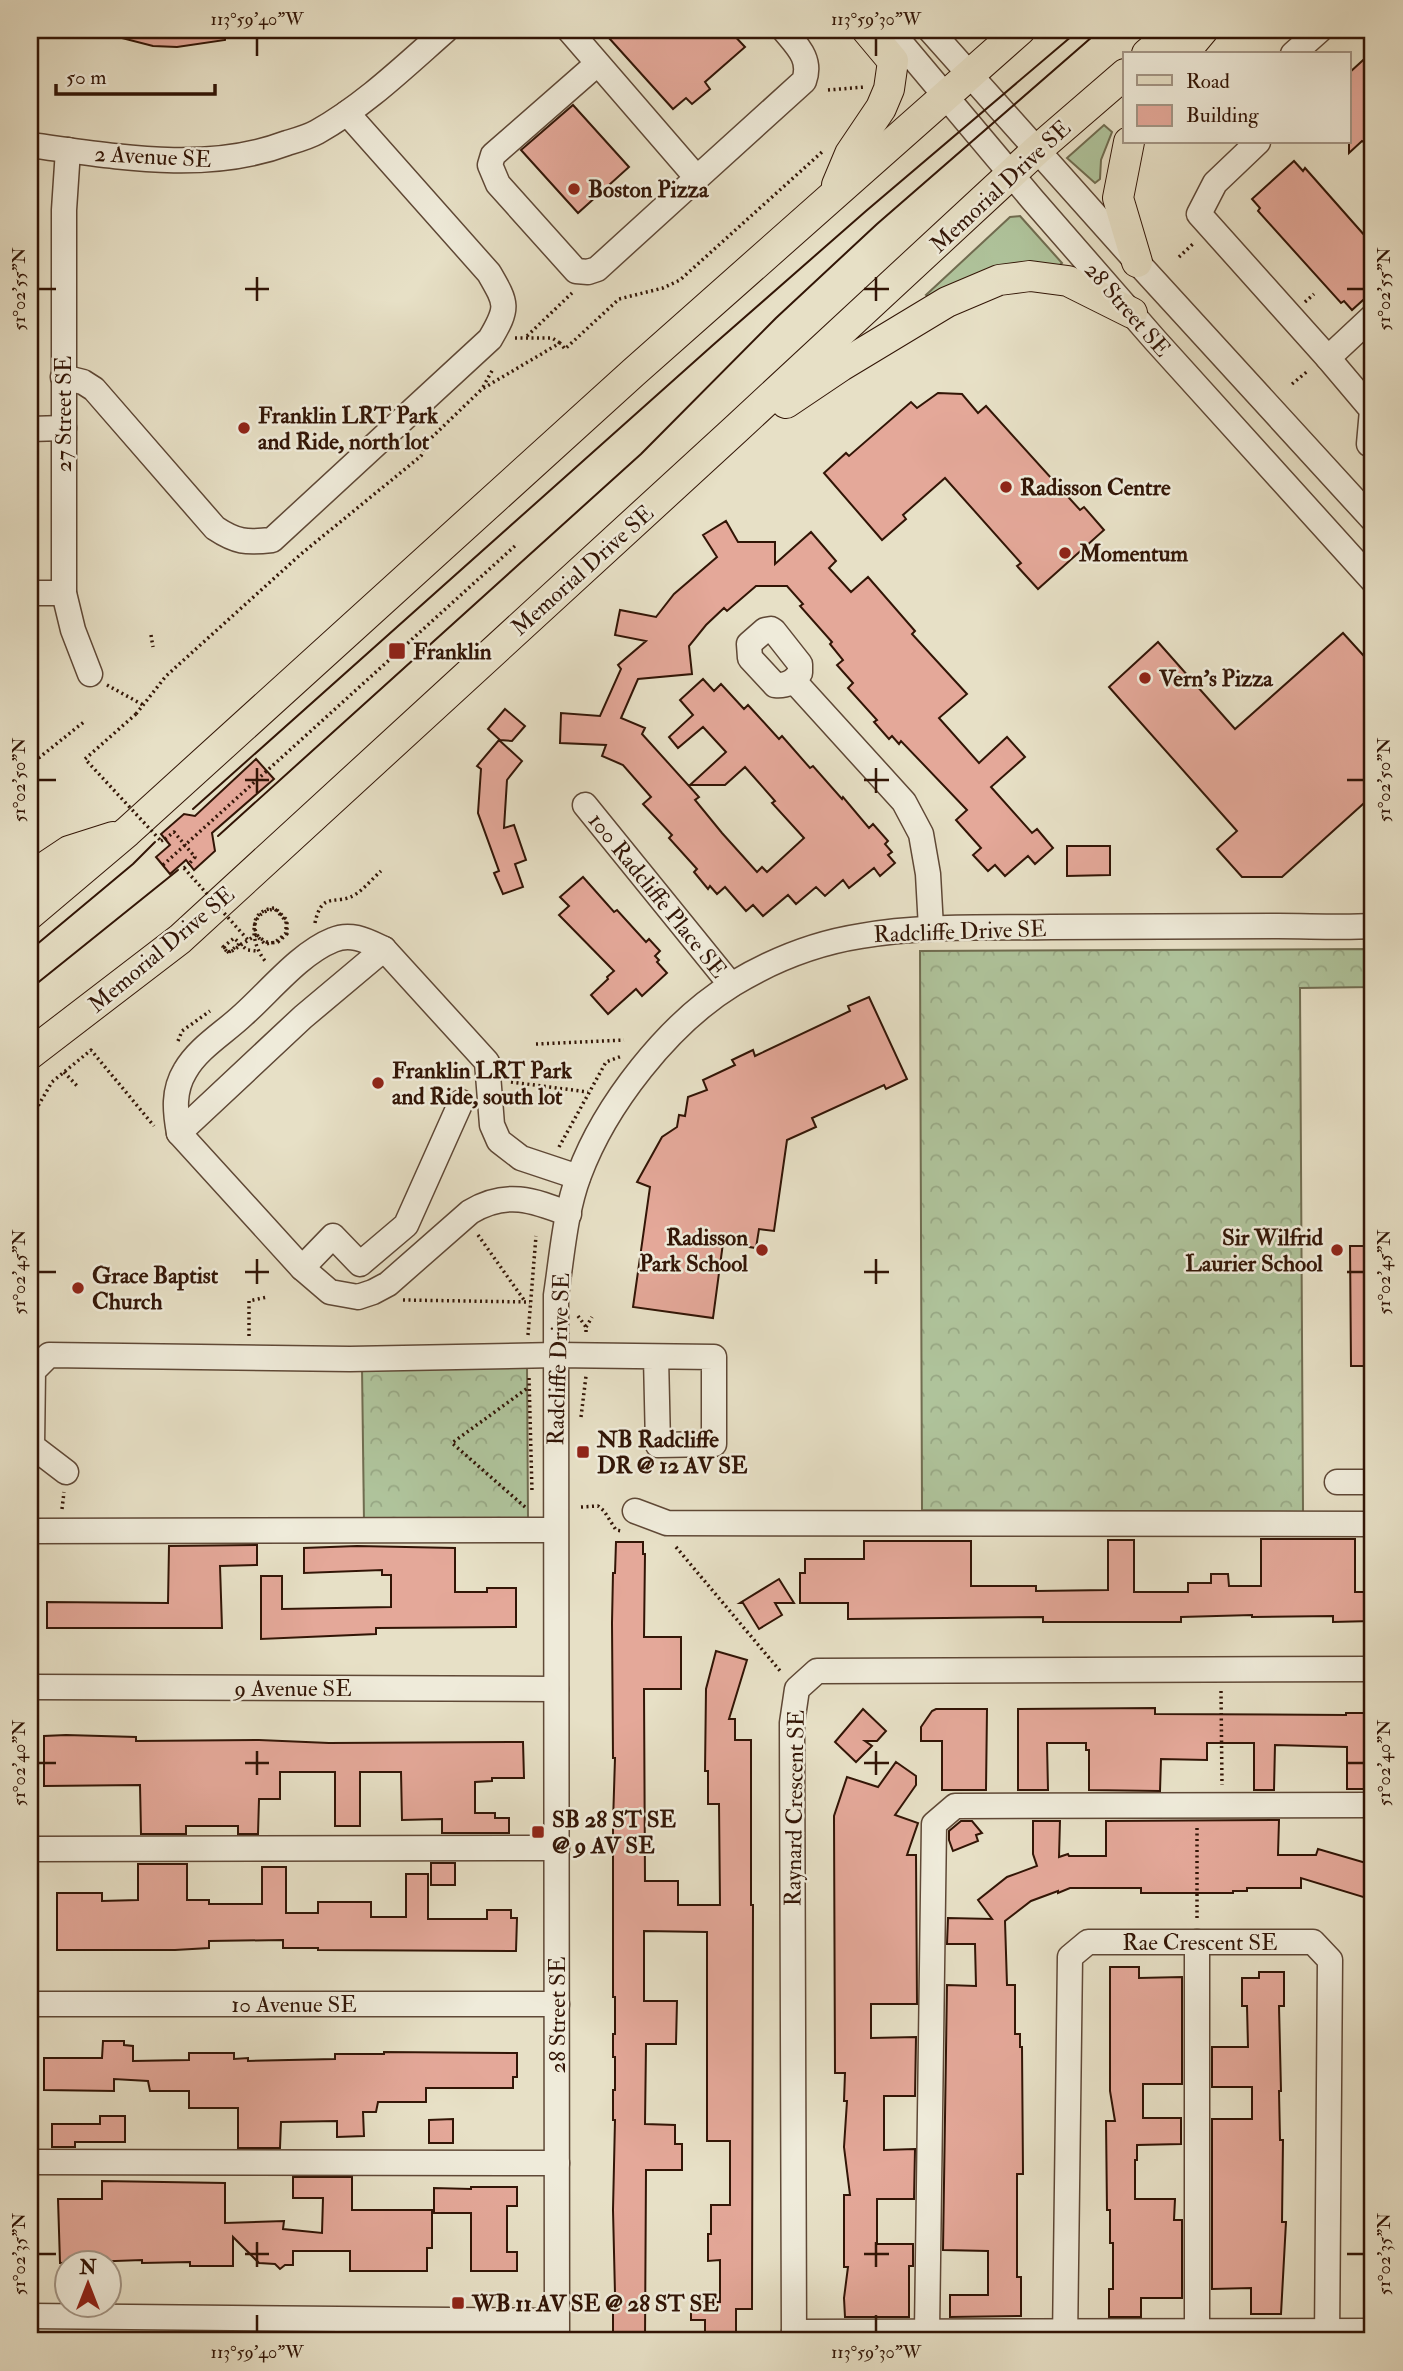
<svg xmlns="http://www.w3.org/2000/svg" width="1403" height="2371" viewBox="0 0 1403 2371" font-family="'IM FELL Double Pica',serif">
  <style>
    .grass { fill: #afc39b; stroke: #706c50; stroke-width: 2 }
    .forest { fill: url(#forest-crowns); stroke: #706c50; stroke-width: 2 }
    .building { fill: #e4a899; stroke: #321506; stroke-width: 2 }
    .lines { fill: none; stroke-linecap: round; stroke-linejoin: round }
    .minor-casing { stroke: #5f4836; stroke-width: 27 }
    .major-casing { stroke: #321506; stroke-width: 32 }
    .path { stroke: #321506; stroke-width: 3.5; stroke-dasharray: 2 3.5; stroke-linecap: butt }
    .minor { stroke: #efebda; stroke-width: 24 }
    .major { stroke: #e7e0c6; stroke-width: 30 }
    .tram { stroke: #321506; stroke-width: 2 }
    .path-bridge { stroke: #321506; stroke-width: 3.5; stroke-dasharray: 2 3.5; stroke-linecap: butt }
    .ticks { fill: none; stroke: #321506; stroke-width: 2.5 }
    .poi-dot { fill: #8f2418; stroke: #efebda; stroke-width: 2.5 }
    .labels { text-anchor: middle; stroke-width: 5; stroke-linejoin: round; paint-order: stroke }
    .street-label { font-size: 23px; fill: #321506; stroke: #efebda }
    .poi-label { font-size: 23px; font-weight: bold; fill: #321506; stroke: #efebda; text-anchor: start }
    .neatline { fill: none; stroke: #321506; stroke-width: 2.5 }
    .ticks-label { font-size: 18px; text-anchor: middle; fill: #321506 }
  </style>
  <defs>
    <pattern id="forest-crowns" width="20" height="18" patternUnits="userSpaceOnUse" patternTransform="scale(1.75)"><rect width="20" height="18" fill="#afc39b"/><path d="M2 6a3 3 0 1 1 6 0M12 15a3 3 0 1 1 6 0" fill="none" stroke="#97a784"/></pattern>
  </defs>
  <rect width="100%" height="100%" fill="#e7e0c6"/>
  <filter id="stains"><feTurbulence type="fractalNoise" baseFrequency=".00286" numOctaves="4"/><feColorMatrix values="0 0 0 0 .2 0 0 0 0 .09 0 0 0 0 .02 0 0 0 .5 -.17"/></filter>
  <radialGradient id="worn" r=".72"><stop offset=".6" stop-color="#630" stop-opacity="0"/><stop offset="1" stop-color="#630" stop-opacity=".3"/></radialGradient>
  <g class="grass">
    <path d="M1104,125L1112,132L1101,160L1100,179L1095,183L1067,158Z"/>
    <path d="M1020,216L1062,263L1060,265L930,298L926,295L1010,217Z"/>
  </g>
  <g class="forest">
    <path d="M1373,949V987L1300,988L1303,1512L922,1510L920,951Z"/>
    <path d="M527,1366L528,1520L364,1522L362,1367Z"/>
  </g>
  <g class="building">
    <path d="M114,30H225V40L177,47L153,46L114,36Z"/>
    <path d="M618,30H729L745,47L705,82L710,89L692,104L686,98L673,109L609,38Z"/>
    <path d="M1373,51V136L1365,143L1362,141L1349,153V73Z"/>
    <path d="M573,105L629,167L578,213L521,150Z"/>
    <path d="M1294,161L1303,171L1305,168L1373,245V291L1352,310L1344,301L1341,303L1258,211L1260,208L1252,199Z"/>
    <path d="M938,393L962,394L978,413L986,406L1080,510L1084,507L1104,530L1038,589L1017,566L1021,563L945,478L903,515L906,519L882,540L824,473L846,453L849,456L911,402L917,408Z"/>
    <path d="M726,521L738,542H775V564L811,532L836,561L829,568L851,592L868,577L915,631L912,634L967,694L939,718L979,763L1007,737L1025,757L991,787L1032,833L1037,829L1053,848L1035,864L1028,856L1005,876L995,865L988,871L973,855L981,848L956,820L967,810L901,741L899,744L892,736L889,739L874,722L877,720L848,688L853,683L837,665L843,660L830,644L832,642L800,606L803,604L787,586H756L727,611L724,608L706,625L689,646L692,674L638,679L621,718L645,728L642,734L699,797L695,800L722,833L757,872L762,867L767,872L804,838L772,803L775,801L745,767L725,785H690L726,752L703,727L678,748L669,737L693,715L680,700L703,679L714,691L721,684L744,709L748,705L779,739L782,736L810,768L813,766L842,799L843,797L869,828L873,824L888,841L885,844L892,852L888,855L895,863L880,876L874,868L849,888L843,880L825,896L816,887L796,904L788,895L763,916L753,905L746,911L725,887L717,894L710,886L708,889L694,872L697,869L669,838L672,835L643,804L651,797L623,765L602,756L606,745L560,743L561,713L600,716L621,669L618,665L646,641L615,635L620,610L656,617L674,594L717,557L703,535Z"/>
    <path d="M1343,633L1373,666V795L1282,877H1242L1217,849L1237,831L1109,687L1158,642L1235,729Z"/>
    <path d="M505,709L525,726L512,741L500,740L488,729Z"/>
    <path d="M499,740L522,761L507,780L504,828L514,825L526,860L515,864L523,887L503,894L494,873L499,871L478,813L481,769L477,766Z"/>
    <path d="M256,759L274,779L212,833L215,851L194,870L186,860L170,874L156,857L170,845L161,834L184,814L195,816Z"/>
    <path d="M1067,846H1110V875L1067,876Z"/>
    <path d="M583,877L614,912L617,910L646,942L649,939L660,951L655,956L659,960L657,962L667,973L642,996L636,989L608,1014L591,995L608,979L607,977L614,971L559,915L569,906L560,897Z"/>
    <path d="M869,997L907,1079L886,1089L884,1085L812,1118L816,1127L787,1140L774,1231L759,1229L756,1248L723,1243L713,1318L633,1307L650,1187L637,1182L662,1137L677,1127L679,1115L685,1116L688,1097L707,1090L703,1080L735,1065L732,1060L753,1050L755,1056L850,1011L848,1006Z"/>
    <path d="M1350,1246H1373V1366H1351Z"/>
    <path d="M1261,1539H1355V1592H1372V1621L1333,1622V1616L1252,1617V1615L1181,1617V1622H1043V1617L848,1619V1603H800V1573H805V1559H864V1541H971V1586H1036V1591L1108,1590V1540H1134V1592H1188V1583H1211V1574H1228L1229,1586H1261Z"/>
    <path d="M616,1542H643V1554H645L644,1637H681V1689H644L645,1881H678V1905H720L719,1804H708V1771H705L706,1689L716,1651L747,1660L729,1719H735V1740H751V1905H753L752,2309H736V2341H705V2320H691V2302H720V2260L708,2261V2234H711V2205H730V2141H707V1932L644,1931V2001H677L676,2044H646L645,2124L675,2125V2144H682V2170H646L645,2341H613V2294H615L613,2210L615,2120H613V2090H615V2057H613V2034H615V1997H613V1823L615,1758H613L612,1623L613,1573H615Z"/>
    <path d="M257,1545V1565L220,1566L222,1628H47V1602L168,1603L169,1546Z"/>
    <path d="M357,1546L455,1548V1592H487V1588H516V1627L376,1628V1634L261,1639V1576H282V1609L391,1607V1575H382V1570L304,1573V1548Z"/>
    <path d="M779,1579L794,1603H775L782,1615L759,1629L743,1603H740Z"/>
    <path d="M1155,1708V1714L1346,1715V1713H1369V1764H1372V1789H1347V1747L1275,1745L1274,1790H1254V1743H1207V1760L1161,1759L1160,1791L1089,1790V1750H1086V1743H1047L1048,1790H1018V1709Z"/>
    <path d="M863,1709L886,1731L877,1741H865L872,1746L856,1762L835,1742Z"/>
    <path d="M936,1709H987L986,1790H942V1741H921V1727L932,1711Z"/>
    <path d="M66,1735L136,1737V1741L259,1740L329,1743L523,1742L524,1778H492V1781L475,1782V1813H495V1818H509V1833H442V1819L402,1820L401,1772H360V1826H335V1772H280V1799H259L258,1834H238V1826H186V1834H141L140,1785L44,1786V1736Z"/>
    <path d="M896,1762L916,1776V1785L895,1815L918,1823L907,1855H916L917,2004H871V2038L916,2037L915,2096H884V2150L915,2149L914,2199H877V2244H913V2266H909V2317H845L844,2298L848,2267H844V2195H850L844,2147L847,2101H844L845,2073H835L834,1816L847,1777L878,1787Z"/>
    <path d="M1279,1820L1278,1855H1316L1318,1849L1373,1865V1900L1301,1878V1888H1247V1891H1233V1893H1141V1888H1070L1058,1893V1891L1031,1901L1005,1921L1007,1985H1015V2034H1020V2047H1022L1023,2174H1017V2277H1021V2316L950,2317V2295H988V2251L943,2250L947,1985L976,1986L975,1944H947L948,1918L992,1919L978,1900L1007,1877L1037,1866L1033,1854V1821H1060L1059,1857L1068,1854L1069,1856H1106V1821Z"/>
    <path d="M961,1821H972L982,1833L976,1835L978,1841L953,1851L949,1840V1831Z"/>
    <rect x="431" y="1863" width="24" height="22"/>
    <path d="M138,1864H187V1900H209V1904H262V1867H286V1913H318V1902H371V1917H406V1874H428V1919H487V1910H511V1918H517L516,1951L318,1950V1948H283V1940L209,1941V1948L175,1950H57V1893H102V1901L138,1900Z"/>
    <path d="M1110,1967H1139V1978L1182,1977V2084H1143V2118H1181V2144L1137,2145V2160H1135V2199H1175L1174,2220H1182V2298H1141V2317H1109V2289H1113V2243H1110V2210H1107L1106,2121H1115L1110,2091Z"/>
    <path d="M1259,1972H1284V2006H1279L1281,2091H1279L1280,2140H1283L1282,2222H1286L1281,2314H1251V2288L1212,2289V2119H1252V2087H1212V2047H1248L1247,2006H1242V1978H1259Z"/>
    <path d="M103,2041H124V2045L133,2046V2061L189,2060V2053H234V2059L248,2058V2061L335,2059V2054H384V2052L517,2053V2077H513V2088H426V2102H378L376,2112H363L364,2136L337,2137V2121L281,2122L280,2148H238V2108H189V2091H150L148,2081L114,2079V2091L44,2090V2058H102Z"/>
    <path d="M100,2116H125V2142H75V2147H52V2124H100Z"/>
    <path d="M453,2119V2143H429V2120Z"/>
    <path d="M293,2177H352V2210H432V2248H427V2271H350V2251H293V2265H285L280,2269L275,2264L259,2263L233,2237V2266H190V2262L142,2263V2260L60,2263L58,2199H102V2181L225,2183V2223L284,2221L283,2229L322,2233L323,2198H293Z"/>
    <path d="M471,2187H517V2206H507V2252H517V2271H471V2213H434V2188L471,2189Z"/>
  </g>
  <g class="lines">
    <defs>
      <g id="minor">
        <path d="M569,30L697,178L597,269L588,272L576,271L498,184L490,165L493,155L597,64"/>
        <path d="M890,30L1032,199L1155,340L1373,581"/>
        <path d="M930,30L1137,262L1373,520"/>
        <path d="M1293,54L1320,30"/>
        <path d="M1258,142L1215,183L1199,214L1328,358L1373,316"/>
        <path d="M30,145C114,156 205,174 287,143C297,140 308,137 317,132C365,105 405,66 446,30"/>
        <path d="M68,150L64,210V593L73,630L90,674"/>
        <path d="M697,178L804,81C812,59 797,46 784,30"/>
        <path d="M1328,358L1372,410L1369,444"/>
        <path d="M63,377L83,382L94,389L215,528C236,542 246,543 272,540L490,339C509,307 507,304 489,273L347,113"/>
        <path d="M30,429L64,428"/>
        <path d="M30,593H64"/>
        <path d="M771,629L774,631L800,664V673C793,682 787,686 775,685L750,658L749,644L765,630Z"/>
        <path d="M794,681L904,802L921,834L928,874L931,928"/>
        <path d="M585,805L731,985"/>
        <path d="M179,1133L303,1017L384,949"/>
        <path d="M569,1214C533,1200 506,1190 470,1212L388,1284L373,1292L358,1297L330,1292L302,1268L179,1133C175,1111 173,1091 185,1071C198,1048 224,1033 243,1015C269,992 300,953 333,940C351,932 367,941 384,949L487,1062L492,1125L499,1141L521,1158L578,1177"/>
        <path d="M302,1268L333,1236L360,1264L406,1225L461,1102"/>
        <path d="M66,1472L32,1446L33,1371L49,1355L350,1359L556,1355L714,1357V1444L658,1445L656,1357"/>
        <path d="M1337,1482H1373"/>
        <path d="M635,1511L667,1523L1373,1524"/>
        <path d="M30,1531L555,1530"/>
        <path d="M30,1687L556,1689"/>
        <path d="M30,1849L557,1848"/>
        <path d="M30,2004H557"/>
        <path d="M30,2162L557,2163"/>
        <path d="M30,2316L556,2321"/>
        <path d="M1197,2331V1942"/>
        <path d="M794,2332L1373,2331"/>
        <path d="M927,2332L934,1824L955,1806L1373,1805"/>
        <path d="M557,2341L556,1295C562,1256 565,1212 579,1175C605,1105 668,1024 733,984C771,961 816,943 861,936C923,925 987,928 1051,927C1126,927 1202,926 1278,926C1310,926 1342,928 1373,926"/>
        <path d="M794,2341L792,1723L797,1689L817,1671L1373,1669"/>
        <path d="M1065,2341L1070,1957L1088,1942H1313L1330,1960L1327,2341"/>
      </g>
      <g id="major">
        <path d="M1147,54L1175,30"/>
        <path d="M1183,54L1203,30"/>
        <path d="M1129,142L1118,198L1137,262"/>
        <path d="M837,185L850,154L881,108L889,89L893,61L867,30"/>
        <path d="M786,403L841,366L947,302L999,280L1030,276L1068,281L1132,313"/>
        <path d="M30,877L69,851L113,837"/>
        <path d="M30,914L127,832L634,372L1020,30"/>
        <path d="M30,1054L180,939L736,429L1037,150L1125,74"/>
      </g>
    </defs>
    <use href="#minor" class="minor-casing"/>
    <use href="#major" class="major-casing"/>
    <g class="path">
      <path d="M390,30L393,33L396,30"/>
      <path d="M828,90L865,87"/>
      <path d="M1179,257L1195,242"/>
      <path d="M1305,302L1314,294"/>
      <path d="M527,336L572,293"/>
      <path d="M515,338H552L560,343"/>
      <path d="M1292,384L1309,370"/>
      <path d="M483,387L493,369"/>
      <path d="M151,635L153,647"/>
      <path d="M107,685L145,706"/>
      <path d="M136,714L166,676L301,554L421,456L427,442L482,389L560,343L565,349L619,299L663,288L680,280L822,152"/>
      <path d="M30,765L85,721"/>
      <path d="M161,841L165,839"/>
      <path d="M163,865L516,545"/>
      <path d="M184,868L189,864"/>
      <path d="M315,923C322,889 337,907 356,894C365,888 373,878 381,871"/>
      <path d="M257,935C270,947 274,944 286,933V921L275,909C245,912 252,946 266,962"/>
      <path d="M239,944L228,953L223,947L234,938L247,950L257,951"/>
      <path d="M178,1041L182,1031L210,1011"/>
      <path d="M536,1044L624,1040"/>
      <path d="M64,1072L79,1088"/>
      <path d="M511,1082L588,1092"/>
      <path d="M30,1120L52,1082L91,1050L154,1126"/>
      <path d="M559,1147L606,1062L622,1056"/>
      <path d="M478,1235L524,1300"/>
      <path d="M403,1300L530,1302"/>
      <path d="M578,1316L586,1327V1333"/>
      <path d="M586,1327L592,1317"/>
      <path d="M528,1335L536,1236"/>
      <path d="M249,1336V1301L267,1297"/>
      <path d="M529,1378L532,1492"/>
      <path d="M581,1417L586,1376"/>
      <path d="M525,1507L452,1443L529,1387"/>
      <path d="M581,1507L598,1506L604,1511L616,1530L622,1531"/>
      <path d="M62,1509L64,1492"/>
      <path d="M676,1547L781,1672"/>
      <path d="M1221,1691L1222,1785"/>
      <path d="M1197,1828V1919"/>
    </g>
    <use href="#minor" class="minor"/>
    <use href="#major" class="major"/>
    <g class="tram">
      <path d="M193,809L713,345L866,211L1079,30"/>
      <path d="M218,836L641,454L776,318L877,224L1100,30"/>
      <path d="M30,950L133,864L155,842"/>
      <path d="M30,989L178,870"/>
    </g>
    <g class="path-bridge">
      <path d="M136,714L85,759L161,841"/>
      <path d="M165,839L174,832L195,857L189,864"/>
      <path d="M184,868L248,940"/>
      <path d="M224,947L229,953L256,935L265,944L278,942L287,934V920L275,908C259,909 250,920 257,935"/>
    </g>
  </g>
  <path class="ticks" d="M257,38V56M876,38V56M257,277V301M876,277V301M38,289H56M245,289H269M864,289H889M1347,289H1364M257,768V793M876,768V793M38,780H56M245,780H269M864,780H889M1347,780H1364M257,1259V1284M876,1259V1284M38,1272H56M245,1272H269M864,1272H889M1347,1272H1364M257,1751V1775M876,1751V1775M38,1763H56M245,1763H269M864,1763H889M1347,1763H1364M257,2242V2267M876,2242V2267M38,2254H56M245,2254H269M864,2254H889M1347,2254H1364M257,2315V2332M876,2315V2332"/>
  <g class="poi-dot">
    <circle cx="574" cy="189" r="7"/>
    <circle cx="244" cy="428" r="7"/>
    <circle cx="1006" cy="487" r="7"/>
    <circle cx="1065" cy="553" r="7"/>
    <rect x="388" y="642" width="18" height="18" rx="3.5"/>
    <circle cx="1145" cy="678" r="7"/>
    <circle cx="378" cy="1083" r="7"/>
    <circle cx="762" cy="1250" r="7"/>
    <circle cx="1337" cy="1250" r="7"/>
    <circle cx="78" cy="1288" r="7"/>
    <rect x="576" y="1445" width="14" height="14" rx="3.5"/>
    <rect x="531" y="1825" width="14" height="14" rx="3.5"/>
    <rect x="451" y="2296" width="14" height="14" rx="3.5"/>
  </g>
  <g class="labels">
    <g class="street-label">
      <text transform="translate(153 156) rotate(3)" y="8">2 Avenue SE</text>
      <text transform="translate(1000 186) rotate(-43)" y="8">Memorial Drive SE</text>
      <text transform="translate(1128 309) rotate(49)" y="8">28 Street SE</text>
      <text transform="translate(63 414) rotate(-90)" y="8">27 Street SE</text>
      <text transform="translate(582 570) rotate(-42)" y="8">Memorial Drive SE</text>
      <text transform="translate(658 895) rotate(51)" y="8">100 Radcliffe Place SE</text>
      <text transform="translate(960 931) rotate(-2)" y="8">Radcliffe Drive SE</text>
      <text transform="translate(161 949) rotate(-40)" y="8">Memorial Drive SE</text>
      <text transform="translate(558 1359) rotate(-88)" y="8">Radcliffe Drive SE</text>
      <text x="293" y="1696">9 Avenue SE</text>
      <text transform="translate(794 1808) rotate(-89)" y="8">Raynard Crescent SE</text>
      <text x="1200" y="1950">Rae Crescent SE</text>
      <text x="294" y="2012">10 Avenue SE</text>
      <text transform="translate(557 2015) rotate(-90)" y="8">28 Street SE</text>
    </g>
    <g class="poi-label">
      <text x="588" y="197">Boston Pizza</text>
      <text x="258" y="423">Franklin LRT Park<tspan x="258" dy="26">and Ride, north lot</tspan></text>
      <text x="1020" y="495">Radisson Centre</text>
      <text x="1079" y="561">Momentum</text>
      <text x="413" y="659">Franklin</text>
      <text x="1159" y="686">Vern's Pizza</text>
      <text x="392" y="1078">Franklin LRT Park<tspan x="392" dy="26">and Ride, south lot</tspan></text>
      <text x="748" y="1245" text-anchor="end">Radisson<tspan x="748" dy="26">Park School</tspan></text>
      <text x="1323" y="1245" text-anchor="end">Sir Wilfrid<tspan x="1323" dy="26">Laurier School</tspan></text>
      <text x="92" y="1283">Grace Baptist<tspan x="92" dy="26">Church</tspan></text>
      <text x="597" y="1447">NB Radcliffe<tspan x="597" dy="26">DR @ 12 AV SE</tspan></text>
      <text x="552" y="1827">SB 28 ST SE<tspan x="552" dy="26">@ 9 AV SE</tspan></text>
      <text x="472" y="2311">WB 11 AV SE @ 28 ST SE</text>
    </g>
  </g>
  <rect width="1403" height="2371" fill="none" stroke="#e7e0c6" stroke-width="77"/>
  <rect x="1123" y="52" width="228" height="91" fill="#efebda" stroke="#a39585" stroke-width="2"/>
  <rect x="1137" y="75" width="35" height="10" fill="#e7e0c6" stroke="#a39585" stroke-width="2"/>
  <text x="1186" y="88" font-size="21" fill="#321506">Road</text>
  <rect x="1137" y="105" width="35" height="21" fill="#e4a899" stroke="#a39585" stroke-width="2"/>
  <text x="1186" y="122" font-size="21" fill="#321506">Building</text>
  <g transform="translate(88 2284)"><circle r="33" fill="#efebda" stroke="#a39585" stroke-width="2"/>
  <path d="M0-5L12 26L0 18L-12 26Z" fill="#8f2418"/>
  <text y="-10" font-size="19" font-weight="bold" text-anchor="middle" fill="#321506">N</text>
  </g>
  <path d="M56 84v10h159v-10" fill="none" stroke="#321506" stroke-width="3.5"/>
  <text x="66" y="84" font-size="21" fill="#321506" stroke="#efebda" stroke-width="5" paint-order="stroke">50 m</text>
  <rect x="38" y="38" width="1326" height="2294" class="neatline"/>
  <g class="ticks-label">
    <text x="257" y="25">113°59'40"W</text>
    <text x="876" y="25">113°59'30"W</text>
    <text transform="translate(19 289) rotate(-90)" y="6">51°02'55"N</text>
    <text transform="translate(1384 289) rotate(-90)" y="6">51°02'55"N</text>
    <text transform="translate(19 780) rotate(-90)" y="6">51°02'50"N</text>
    <text transform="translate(1384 780) rotate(-90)" y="6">51°02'50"N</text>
    <text transform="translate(19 1272) rotate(-90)" y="6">51°02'45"N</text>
    <text transform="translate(1384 1272) rotate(-90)" y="6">51°02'45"N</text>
    <text transform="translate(19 1763) rotate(-90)" y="6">51°02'40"N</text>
    <text transform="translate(1384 1763) rotate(-90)" y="6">51°02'40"N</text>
    <text transform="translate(19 2254) rotate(-90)" y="6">51°02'35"N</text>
    <text transform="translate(1384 2254) rotate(-90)" y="6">51°02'35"N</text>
    <text x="257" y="2358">113°59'40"W</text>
    <text x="876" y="2358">113°59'30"W</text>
  </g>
  <rect width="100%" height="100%" filter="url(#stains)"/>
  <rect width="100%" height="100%" fill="url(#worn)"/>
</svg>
